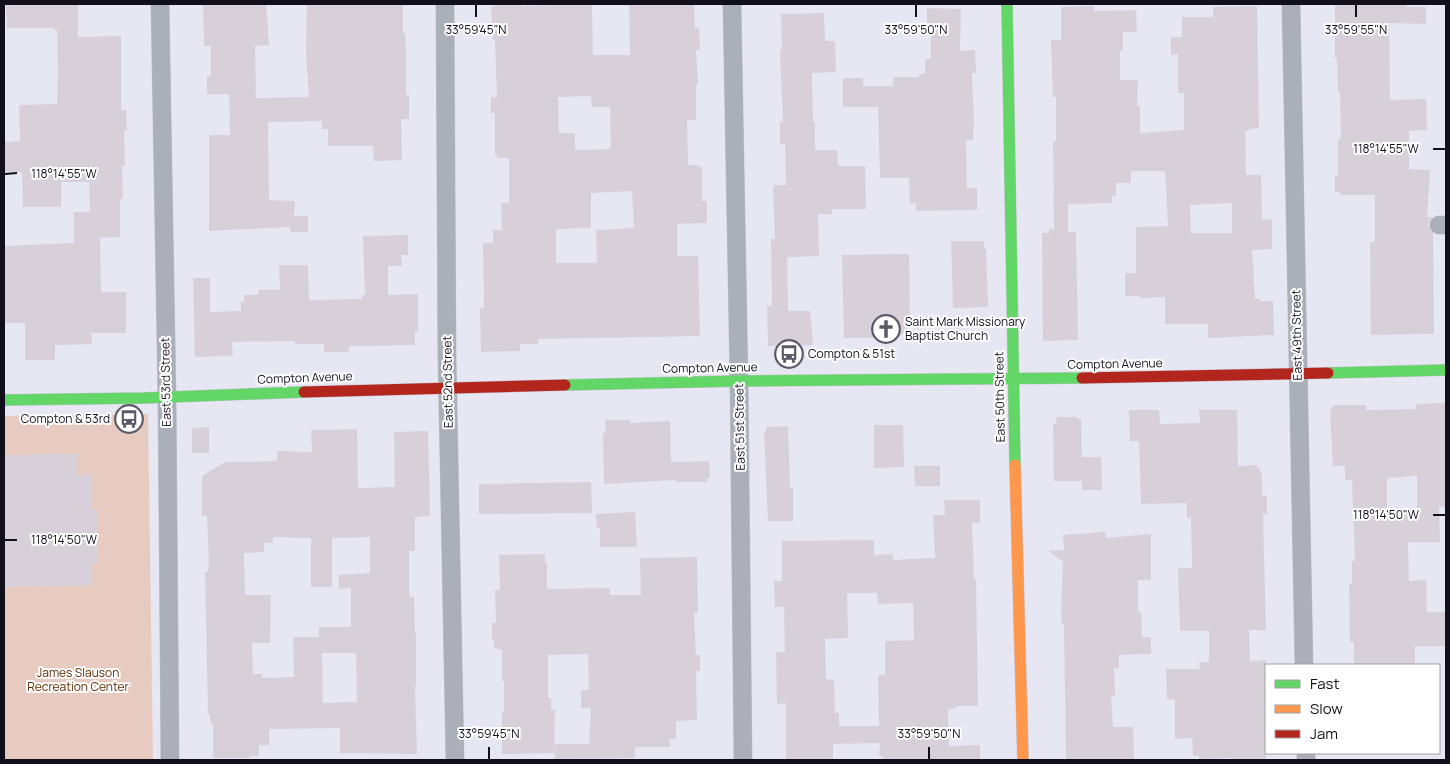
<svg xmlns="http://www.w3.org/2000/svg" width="1450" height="764" viewBox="0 0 1450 764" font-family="Manrope,sans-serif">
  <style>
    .green { fill: #e8cbc0 }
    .building { fill: #d8d0d9; fill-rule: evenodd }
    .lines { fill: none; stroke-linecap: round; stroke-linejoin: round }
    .street-casing { stroke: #c6c4d0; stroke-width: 19 }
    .fast-casing { stroke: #c6c4d0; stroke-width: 12 }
    .slow-casing { stroke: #c6c4d0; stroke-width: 12 }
    .jam-casing { stroke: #c6c4d0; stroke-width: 12 }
    .street { stroke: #aaafb8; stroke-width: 18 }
    .fast { stroke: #63d668; stroke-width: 11 }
    .slow { stroke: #ff974d; stroke-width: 11 }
    .jam { stroke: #b3261e; stroke-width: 11 }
    .ticks { fill: none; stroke: #120f1d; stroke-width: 2 }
    .labels { text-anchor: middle; stroke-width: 4; stroke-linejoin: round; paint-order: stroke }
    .poi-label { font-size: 12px; fill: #120f1d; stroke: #fff; text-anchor: start }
    .street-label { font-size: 12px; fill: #120f1d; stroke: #fff }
    .park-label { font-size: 12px; fill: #612d04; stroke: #fff }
    .ticks-label { font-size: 12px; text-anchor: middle; fill: #120f1d; stroke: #fff; stroke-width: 4; stroke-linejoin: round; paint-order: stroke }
  </style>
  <rect width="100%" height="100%" fill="#e7e6f3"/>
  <path class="green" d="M148,414L153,760H4V416Z"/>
  <g class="building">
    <path d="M6,4H78V37L121,36V110H126L127,130H124L125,166H122L123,199H120V237L100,238L101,292H126V333H91L92,344L55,345V360H25V323H4V246L74,243V212H90L89,182H61V207H23L22,172H4V142L20,141L19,105L57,104L58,72L57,30H54V28H7Z"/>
    <path d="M203,4H266L269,45L255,46L256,98L309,97L306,51L307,4H403V33H405L406,48V95H409V119H401L402,160L374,161L373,146H328V129H322V121L268,122L269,200L295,201L294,216H308V232H290V227L209,231V135H230L229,94H207V76H211V46H204Z"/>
    <path d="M495,4H521V6L592,4L593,55H630L629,4H694L695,28H699L700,50H696L698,85H696V120H687L688,165H698V167H702V201H707V223L677,224V256H698L700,336L538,339V344H520V351L481,352L480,308H484L483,243H493V230H502L501,203H509V158H497V155H495V113H491V97H497L495,40H493L491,7H495ZM591,96L592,107H610L611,147H609V149L575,150V133H559L558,97ZM632,191L634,228L596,230L597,263H556V229L591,228V193Z"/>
    <path d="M1335,4H1406V7H1426V24L1389,23L1390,100L1426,99L1427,130L1409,131V169L1430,170L1427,217H1433L1428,225L1433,233L1434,334L1371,335L1370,242H1375V195H1340V192H1335V176H1338V139H1341L1340,92H1338L1337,58H1335Z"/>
    <path d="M1094,6V11L1136,10L1137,32H1123V51H1120V80H1138L1137,106H1140V133L1184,130V93H1178V54L1171,55V37H1182V17H1213V7L1257,6L1259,128L1249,129V131H1245L1246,175H1261L1262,220L1272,219V249L1252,250L1255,299H1260V301H1273L1274,335L1208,338V324H1165V297L1139,298V296H1125V273H1136V227L1168,226L1165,171H1131V183H1116V196H1112V203L1068,204V232H1076L1078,340L1043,341L1042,233H1049V229H1054L1053,141H1056V97H1053L1051,40H1061V7ZM1232,203V233H1191L1190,205Z"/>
    <path d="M927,8L961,9L960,51L975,50L976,73H972L974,128H973V140H966L967,188H977V210L916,211V203L910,204L909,178H880L878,107H843V78H863V86H893V77H919V74H925V59H931V30L927,29Z"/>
    <path d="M824,13L825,41H835L836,72L812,73L813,122H815V150H837L838,166H865L866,209H832V214H818L819,256L787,257L788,311H810L813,345L768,346L767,306H772L771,239H775L773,190L774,185H786L785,144H780V122H783L780,50H782L781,14Z"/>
    <path d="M408,235V255H401L402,266H388V295L418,294V331H415V345L349,346V352H324V344H295V341L232,342L233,356L195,357L193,278H210V312L241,311V302H244V295H258V290H280L279,265H308L309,300L362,299V295H365L363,236Z"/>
    <path d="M951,241H984V248L986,249L988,307L953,308Z"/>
    <path d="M909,254L910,326L897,339H878L879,338H844L842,255Z"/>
    <path d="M1446,403V507H1439L1440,542H1408L1409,581L1426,580L1427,612H1446V646H1415V665H1354V642H1350L1349,584H1352V561H1355L1352,480H1345V466H1333L1330,411L1334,405H1366V410L1416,409V404ZM1417,476V509L1387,510V478Z"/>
    <path d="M1129,410H1159L1160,424L1200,423L1199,410H1237L1238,466L1257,465V468H1260V473H1262V495L1267,496V514H1263L1266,630H1249L1250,661L1266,660V760H1232V758L1199,759V756H1193L1192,738L1175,739V700L1167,699L1166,669H1200L1199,662H1209V631H1180L1178,568H1192L1191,518H1187V503L1141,504L1139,441H1130Z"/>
    <path d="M1056,417H1077L1078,419H1081L1082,457H1101L1102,490H1082V481H1054L1053,424H1057Z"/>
    <path d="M605,420H630V423L670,421L671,462L709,461L710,478L706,479L707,482H676V480L604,484L603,433H606Z"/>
    <path d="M874,425H903L904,467L874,468Z"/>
    <path d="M788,426L790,488H793V521H768L764,432H766V427Z"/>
    <path d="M209,427V453H192V428Z"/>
    <path d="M357,429L358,488L395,487L394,432L428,431L430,516L415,517V551H409V591L410,597H414L415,633H416V686H415L417,754L340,753V728L269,729V745H259V756H250V758H213V723H210V714H208L205,572H208L209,563L207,516H202V476L225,462L277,461V451L312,452L311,430ZM273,537L311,538V587H332V538L370,537V573L339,575V589L351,588V627H319V637H293L294,677L262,678V674H253L252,643H270L271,595H245L244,553L264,552V543H273ZM322,653H356L357,702L323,703Z"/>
    <path d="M77,454V475L91,474V510H97L98,563H91V585L4,587V455Z"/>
    <path d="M914,466H940V486H915Z"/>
    <path d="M591,482L592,513L479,514V484Z"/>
    <path d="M944,500H980V523H972L974,579H976L978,706H958L956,708L948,709L949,746L980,745V760H883V756H879L880,743L833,744V760H786V703L777,704L776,652H785L784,607H775L774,581H782V541L874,540V555L893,554V560L935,558L933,515H945ZM847,593H877L878,604L913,603L914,640L885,641V675H878L879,726H839V713H835L834,680L826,679L825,639L848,638Z"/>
    <path d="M635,512L637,547H600V529L597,528L596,514Z"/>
    <path d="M1105,532L1106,538L1151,534V580H1138V612H1141L1142,637H1151V654L1119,655V668H1114L1115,696H1111L1113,727H1133L1134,760H1066L1064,624H1062L1061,610L1063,562L1049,551L1064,550L1063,535Z"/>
    <path d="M545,554V563H547V589L610,588V595H641L640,558L697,557L698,613H694L696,655H700V671H696L697,720L676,721V739H669L670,747H635V758L555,759L554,744H589L591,708H581V690H589L588,654L548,655V698H551V710H555L554,753L502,754V712H504V681H502V650L494,648V639H492V623H496L495,590H500L499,555Z"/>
  </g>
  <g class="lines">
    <defs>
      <g id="street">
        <path d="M160,4L167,397L170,760"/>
        <path d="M445,4L447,357L455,760"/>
        <path d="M732,4L739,381L743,760"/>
        <path d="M1291,4L1304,665"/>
        <path d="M1439,225H1446"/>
        <path d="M1306,753V760"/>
      </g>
      <g id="fast">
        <path d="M1007,4L1015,465"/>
        <path d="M1328,373L1446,370"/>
        <path d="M565,385L739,381L1082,378"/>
        <path d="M4,400L144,398L304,392"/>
      </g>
      <path id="slow" d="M1015,465L1023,760"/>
      <g id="jam">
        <path d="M1082,378L1328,373"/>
        <path d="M304,392L565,385"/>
      </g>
    </defs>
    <use href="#street" class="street-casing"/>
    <use href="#fast" class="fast-casing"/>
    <use href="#slow" class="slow-casing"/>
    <use href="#jam" class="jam-casing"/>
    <use href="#street" class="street"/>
    <use href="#fast" class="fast"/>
    <use href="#slow" class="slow"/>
    <use href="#jam" class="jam"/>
  </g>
  <path class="ticks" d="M476,5V17M916,5V17M1356,5V17M1433,149H1445M5,174L17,173M1433,515H1445M5,540H17M489,747V759M929,747V759"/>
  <defs>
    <symbol id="church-ring" viewBox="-11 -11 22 22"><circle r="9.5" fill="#fff" stroke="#5d5a68" stroke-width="1.5"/><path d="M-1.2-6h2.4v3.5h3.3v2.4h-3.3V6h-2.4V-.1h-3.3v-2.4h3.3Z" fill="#5d5a68"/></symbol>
    <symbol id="bus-ring" viewBox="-11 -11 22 22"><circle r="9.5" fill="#fff" stroke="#5d5a68" stroke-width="1.5"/><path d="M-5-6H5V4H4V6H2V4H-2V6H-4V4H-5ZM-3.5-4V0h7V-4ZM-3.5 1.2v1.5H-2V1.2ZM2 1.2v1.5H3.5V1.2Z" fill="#5d5a68"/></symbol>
  </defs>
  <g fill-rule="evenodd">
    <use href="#church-ring" x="870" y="313" width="32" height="32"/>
    <use href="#bus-ring" x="773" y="338" width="32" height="32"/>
    <use href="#bus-ring" x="113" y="403" width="32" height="32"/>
  </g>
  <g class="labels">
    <g class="poi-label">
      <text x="905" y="326">Saint Mark Missionary<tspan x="905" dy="14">Baptist Church</tspan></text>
      <text x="808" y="358">Compton &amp; 51st</text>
      <text x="110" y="423" text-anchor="end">Compton &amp; 53rd</text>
    </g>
    <g class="street-label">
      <text transform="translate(1297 335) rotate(-91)" y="4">East 49th Street</text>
      <text transform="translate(1115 364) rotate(-1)" y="4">Compton Avenue</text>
      <text transform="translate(710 368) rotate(-1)" y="4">Compton Avenue</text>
      <text transform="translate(305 378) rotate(-2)" y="4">Compton Avenue</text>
      <text transform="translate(166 382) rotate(-91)" y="4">East 53rd Street</text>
      <text transform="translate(448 382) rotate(-91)" y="4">East 52nd Street</text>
      <text transform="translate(1000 397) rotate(-91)" y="4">East 50th Street</text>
      <text transform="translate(740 427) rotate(-91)" y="4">East 51st Street</text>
    </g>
    <g class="park-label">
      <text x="78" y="677">James Slauson<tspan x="78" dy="14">Recreation Center</tspan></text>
    </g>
  </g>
  <g class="ticks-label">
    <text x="476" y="34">33°59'45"N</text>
    <text x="916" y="34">33°59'50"N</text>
    <text x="1356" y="34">33°59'55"N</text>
    <text x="1386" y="153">118°14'55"W</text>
    <text x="64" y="178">118°14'55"W</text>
    <text x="1386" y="519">118°14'50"W</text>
    <text x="64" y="544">118°14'50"W</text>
    <text x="489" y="738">33°59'45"N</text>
    <text x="929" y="738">33°59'50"N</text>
  </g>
  <rect width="1450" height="764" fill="none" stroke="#120f1d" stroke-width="10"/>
  <rect x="1265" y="664" width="175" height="90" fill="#ffffff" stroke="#a09fa5"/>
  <rect x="1275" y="680" width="25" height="8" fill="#63d668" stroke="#a09fa5"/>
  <text x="1310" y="689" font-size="15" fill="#120f1d">Fast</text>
  <rect x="1275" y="705" width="25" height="8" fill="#ff974d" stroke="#a09fa5"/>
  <text x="1310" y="714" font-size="15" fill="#120f1d">Slow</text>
  <rect x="1275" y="730" width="25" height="8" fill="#b3261e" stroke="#a09fa5"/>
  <text x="1310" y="739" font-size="15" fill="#120f1d">Jam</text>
</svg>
